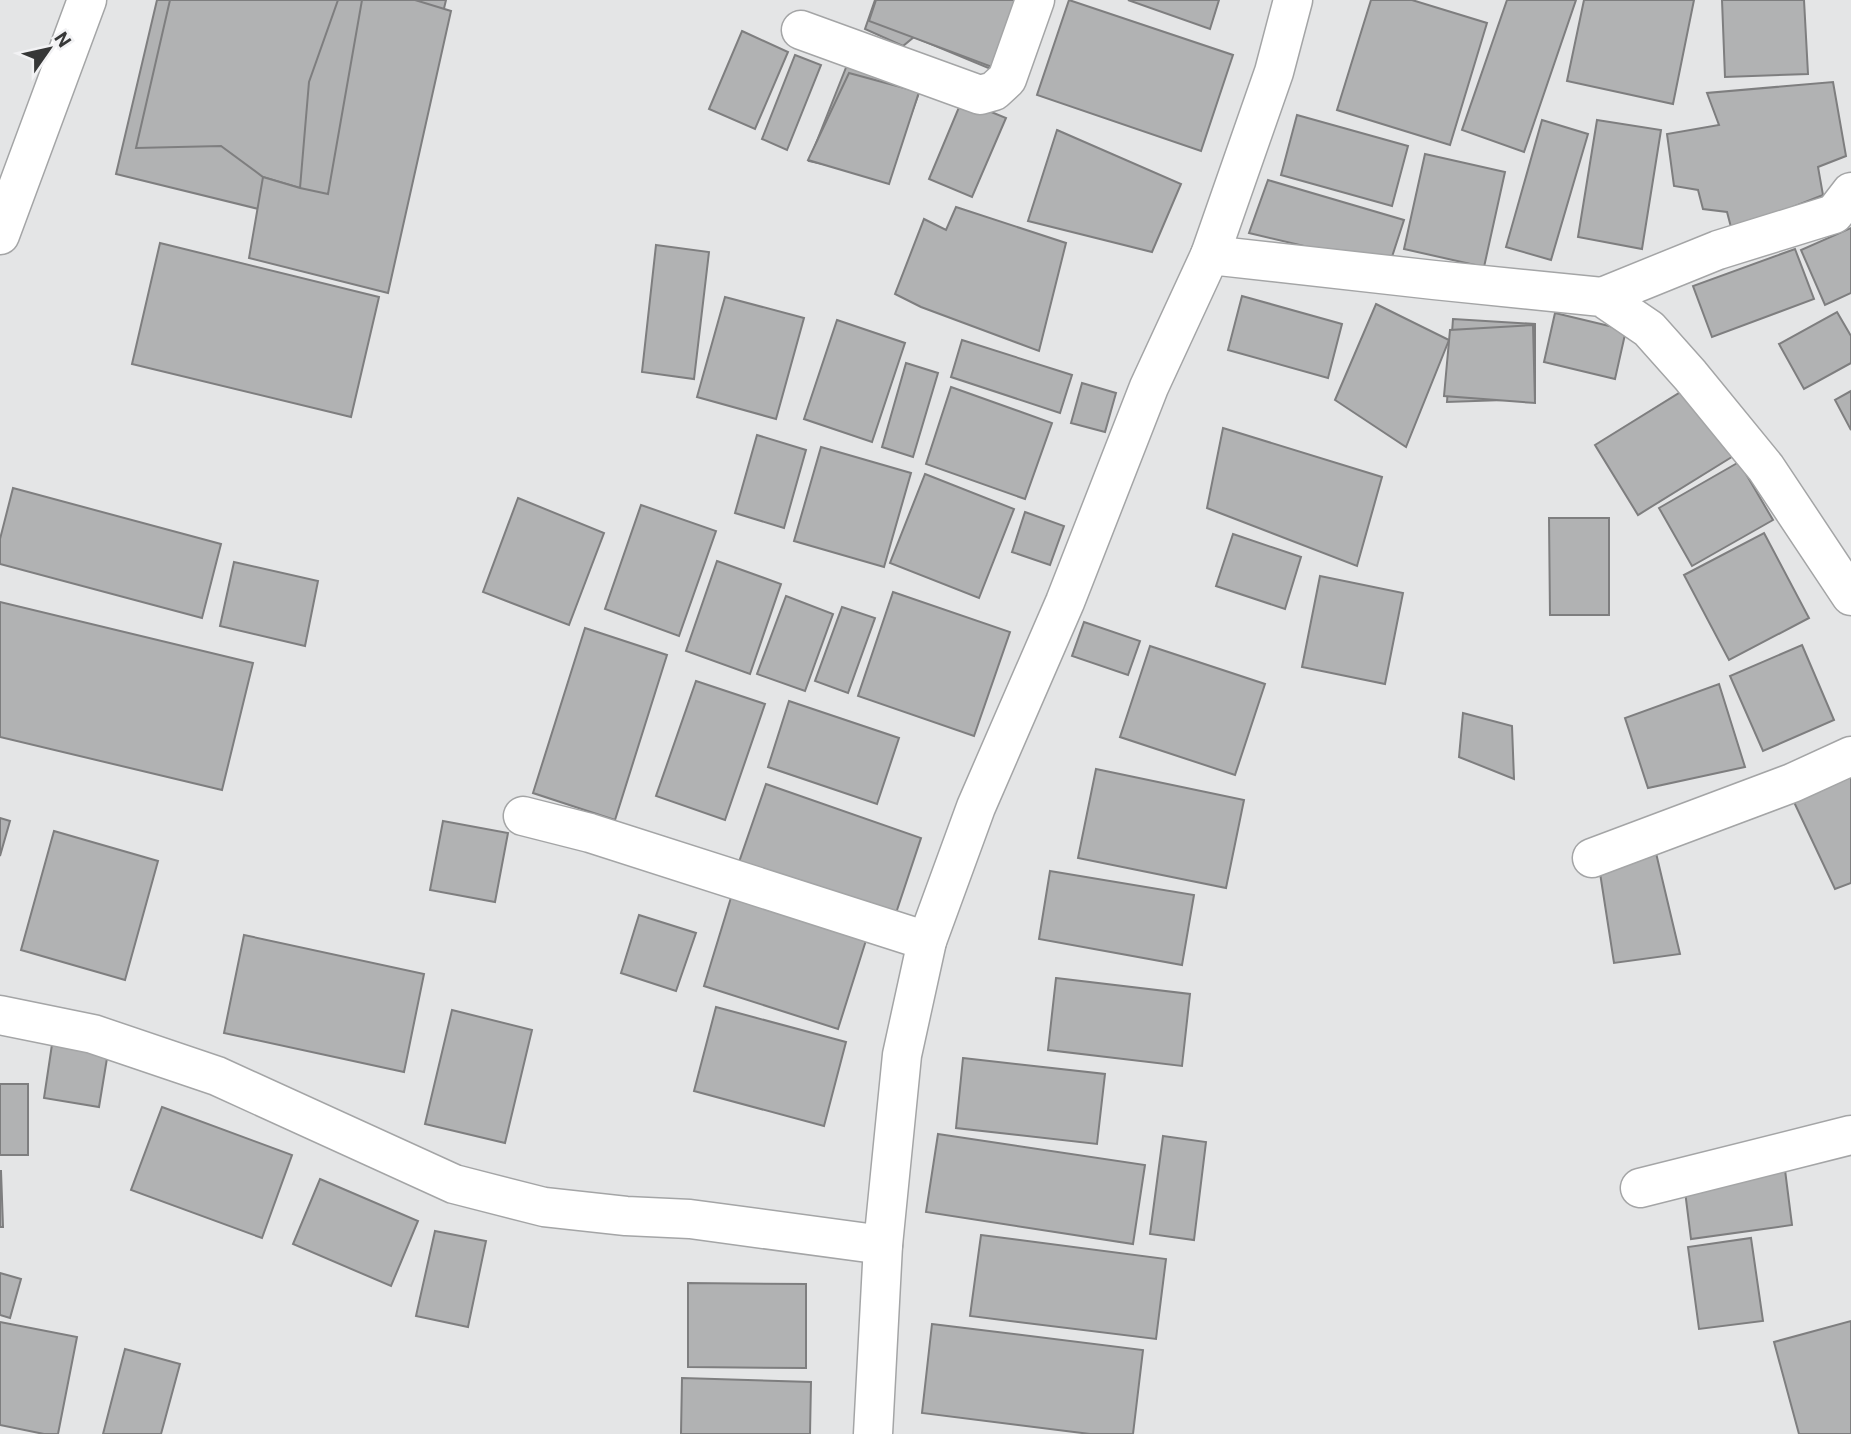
<svg xmlns="http://www.w3.org/2000/svg" width="1851" height="1434" viewBox="0 0 1851 1434" font-family="Roboto,sans-serif">
  <style>
    .building { fill: #b1b2b3; stroke: #7e7e7f; stroke-width: 2 }
    .lines { fill: none; stroke-linecap: round; stroke-linejoin: round }
    .street-casing { stroke: #a4a5a6; stroke-width: 41 }
    .primary-casing { stroke: #a4a5a6; stroke-width: 41 }
    .street { stroke: #fff; stroke-width: 38 }
    .primary { stroke: #fff; stroke-width: 38 }
  </style>
  <rect width="100%" height="100%" fill="#e4e5e6"/>
  <g class="building">
    <path d="M157,0H446L389,241L116,174Z"/>
    <path d="M170,0H338L309,82L300,188L263,177L221,146L136,148Z"/>
    <path d="M362,0H415L451,11L388,293L249,258L263,177L300,188L328,194Z"/>
    <path d="M875,0H1010L993,70L914,37L903,46L865,29Z"/>
    <path d="M876,0H1024L1008,73L869,21Z"/>
    <path d="M1069,0L1233,55L1201,151L1037,95Z"/>
    <path d="M1128,0H1219L1210,29Z"/>
    <path d="M1371,0H1412L1487,23L1450,145L1337,110Z"/>
    <path d="M1507,0H1576L1524,152L1462,130Z"/>
    <path d="M1584,0H1694L1673,104L1567,81Z"/>
    <path d="M1722,0H1804L1808,74L1725,77Z"/>
    <path d="M742,31L788,52L755,129L709,109Z"/>
    <path d="M795,55L821,65L787,150L762,139Z"/>
    <path d="M849,60L920,90L888,178L809,161Z"/>
    <path d="M849,73L919,92L889,184L808,160Z"/>
    <path d="M1833,82L1846,156L1818,167L1823,195L1732,231L1727,212L1703,209L1698,190L1674,186L1667,134L1719,125L1707,93Z"/>
    <path d="M962,100L1006,118L972,197L929,179Z"/>
    <path d="M1297,115L1408,146L1392,206L1281,175Z"/>
    <path d="M1542,120L1588,134L1551,260L1506,247Z"/>
    <path d="M1597,120L1661,130L1642,249L1578,237Z"/>
    <path d="M1057,130L1181,184L1152,252L1028,221Z"/>
    <path d="M1425,154L1505,172L1484,267L1404,249Z"/>
    <path d="M1268,180L1404,220L1389,266L1249,233Z"/>
    <path d="M956,207L1066,243L1039,351L921,307L895,294L924,219L946,230Z"/>
    <path d="M1851,228V293L1825,305L1801,250Z"/>
    <path d="M160,243L379,297L351,417L132,364Z"/>
    <path d="M656,245L709,252L694,379L642,372Z"/>
    <path d="M1795,249L1814,299L1712,337L1693,286Z"/>
    <path d="M1242,296L1342,324L1328,378L1228,350Z"/>
    <path d="M725,297L804,318L776,419L697,397Z"/>
    <path d="M1376,304L1449,340L1406,447L1335,400Z"/>
    <path d="M1837,312L1851,336V363L1804,389L1779,344Z"/>
    <path d="M1555,313L1626,330L1615,379L1544,362Z"/>
    <path d="M1453,319L1535,324V399L1447,402Z"/>
    <path d="M837,320L905,343L872,442L804,419Z"/>
    <path d="M1533,325L1535,403L1444,396L1450,330Z"/>
    <path d="M962,340L1072,375L1060,413L951,377Z"/>
    <path d="M906,363L938,373L913,457L882,447Z"/>
    <path d="M1082,383L1116,393L1105,432L1071,423Z"/>
    <path d="M1692,385L1735,455L1638,515L1595,445Z"/>
    <path d="M951,387L1052,423L1025,499L926,464Z"/>
    <path d="M1851,391V430L1835,400Z"/>
    <path d="M1223,428L1382,477L1357,566L1207,508Z"/>
    <path d="M757,435L806,450L784,528L735,513Z"/>
    <path d="M821,447L911,473L884,567L794,541Z"/>
    <path d="M1739,462L1773,520L1692,566L1659,508Z"/>
    <path d="M925,474L1014,509L979,598L890,563Z"/>
    <path d="M13,488L221,544L202,618L0,564V539Z"/>
    <path d="M518,498L604,533L569,625L483,592Z"/>
    <path d="M641,505L716,531L679,636L605,609Z"/>
    <path d="M1025,512L1064,526L1050,565L1012,552Z"/>
    <path d="M1549,518H1609V615H1550Z"/>
    <path d="M1764,533L1809,618L1729,660L1684,575Z"/>
    <path d="M1233,534L1301,557L1285,609L1216,586Z"/>
    <path d="M717,561L781,584L750,674L686,651Z"/>
    <path d="M234,562L318,581L305,646L220,626Z"/>
    <path d="M1320,576L1403,593L1385,684L1302,667Z"/>
    <path d="M893,592L1010,632L974,736L858,696Z"/>
    <path d="M786,596L833,614L805,691L757,674Z"/>
    <path d="M0,602L253,663L222,790L0,737Z"/>
    <path d="M842,607L875,618L848,693L815,681Z"/>
    <path d="M1084,622L1140,641L1128,675L1072,656Z"/>
    <path d="M585,628L667,655L615,820L533,793Z"/>
    <path d="M1802,645L1834,720L1763,751L1730,676Z"/>
    <path d="M1150,646L1265,684L1235,775L1120,737Z"/>
    <path d="M696,681L765,704L725,820L656,796Z"/>
    <path d="M1719,684L1745,767L1648,788L1625,718Z"/>
    <path d="M789,701L899,738L877,804L768,767Z"/>
    <path d="M1463,713L1512,726L1514,779L1459,757Z"/>
    <path d="M1096,769L1244,800L1226,888L1078,858Z"/>
    <path d="M1851,773V883L1835,889L1793,800Z"/>
    <path d="M766,784L921,838L894,919L738,865Z"/>
    <path d="M0,818L10,821L0,856Z"/>
    <path d="M443,821L508,833L495,902L430,890Z"/>
    <path d="M54,831L158,861L125,980L21,950Z"/>
    <path d="M1656,853L1680,954L1614,963L1598,860Z"/>
    <path d="M1050,871L1194,895L1182,965L1039,939Z"/>
    <path d="M733,891L868,934L838,1029L704,986Z"/>
    <path d="M639,915L696,933L676,991L621,973Z"/>
    <path d="M244,935L424,974L404,1072L224,1033Z"/>
    <path d="M1056,978L1190,994L1182,1066L1048,1050Z"/>
    <path d="M716,1007L846,1042L824,1126L694,1091Z"/>
    <path d="M452,1010L532,1030L505,1143L425,1124Z"/>
    <path d="M54,1031L110,1040L99,1107L44,1098Z"/>
    <path d="M963,1058L1105,1074L1097,1144L956,1128Z"/>
    <rect x="0" y="1084" width="28" height="71"/>
    <path d="M162,1107L292,1155L262,1238L131,1190Z"/>
    <path d="M938,1134L1145,1165L1133,1244L926,1212Z"/>
    <path d="M1163,1136L1206,1142L1194,1240L1150,1234Z"/>
    <path d="M1785,1170L1792,1225L1691,1239L1684,1183Z"/>
    <path d="M0,1171H1L3,1227H0Z"/>
    <path d="M320,1179L418,1221L391,1286L293,1244Z"/>
    <path d="M435,1231L486,1241L468,1327L416,1316Z"/>
    <path d="M981,1235L1166,1259L1156,1339L970,1316Z"/>
    <path d="M1751,1238L1763,1321L1699,1329L1688,1247Z"/>
    <path d="M0,1273L21,1279L10,1318L0,1315Z"/>
    <path d="M688,1283L806,1284V1368L688,1367Z"/>
    <path d="M1851,1321V1434H1799L1774,1342Z"/>
    <path d="M0,1322L77,1337L58,1434H44L0,1425Z"/>
    <path d="M932,1324L1143,1350L1133,1434H1090L922,1413Z"/>
    <path d="M125,1349L180,1364L161,1434H103Z"/>
    <path d="M682,1378L811,1382L810,1434H681Z"/>
  </g>
  <g class="lines">
    <defs>
      <g id="street">
        <path d="M801,30L980,95L994,91L1007,79L1035,0"/>
        <path d="M1210,255L1434,280L1602,297L1649,329L1690,375L1766,468L1851,596"/>
        <path d="M1602,297L1718,250L1834,214L1851,192"/>
        <path d="M523,816L590,833L927,941"/>
        <path d="M1592,858L1792,783L1851,756"/>
        <path d="M0,1015L93,1034L217,1076L454,1184L544,1207L626,1216L690,1219L883,1245"/>
        <path d="M1640,1188L1851,1135"/>
        <path d="M873,1434L883,1245L902,1055L927,941L976,807L1065,602L1149,387L1210,255L1274,72L1293,0"/>
      </g>
      <path id="primary" d="M0,235L87,0"/>
    </defs>
    <use href="#street" class="street-casing"/>
    <use href="#primary" class="primary-casing"/>
    <use href="#street" class="street"/>
    <use href="#primary" class="primary"/>
  </g>
  <g transform="translate(49 49) rotate(56)" stroke="#f2f2f4" stroke-width="5" paint-order="stroke">
  <path d="M0-5L12 26L0 18L-12 26Z" fill="#363737"/>
  <text y="-10" font-size="19" font-weight="bold" text-anchor="middle" fill="#363737">N</text>
  </g>
</svg>
